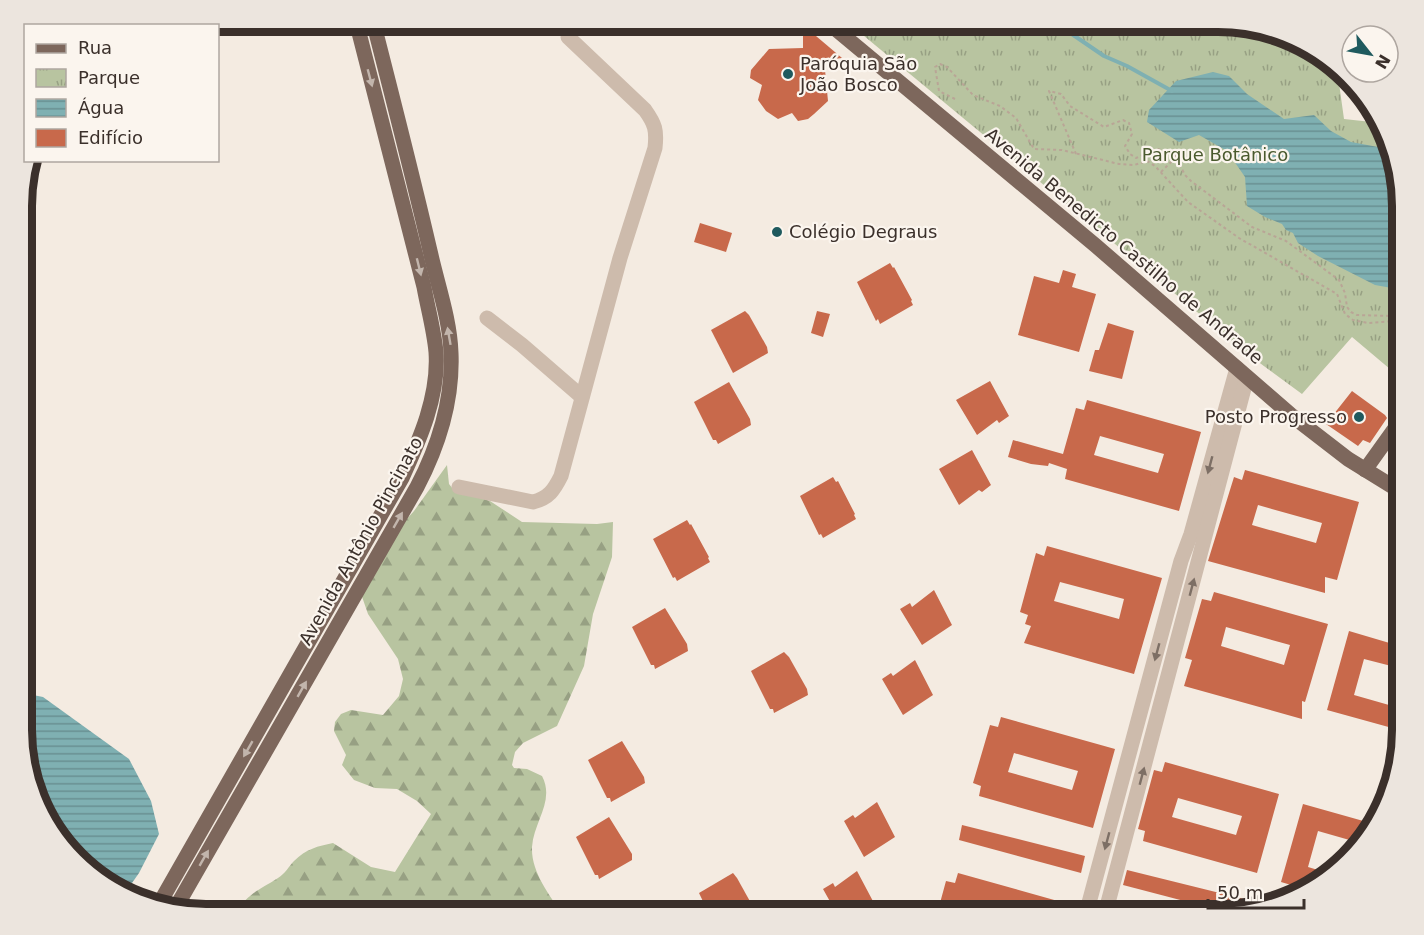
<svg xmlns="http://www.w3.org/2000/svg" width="1424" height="935" viewBox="0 0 1424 935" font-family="'DejaVu Sans',sans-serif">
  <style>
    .forest { fill: url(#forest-firs) }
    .park { fill: url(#park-tufts) }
    .water { fill: url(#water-rules) }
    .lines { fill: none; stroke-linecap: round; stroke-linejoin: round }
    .stream { stroke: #7fb0b2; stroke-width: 4 }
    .building { fill: #c8694b; fill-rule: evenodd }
    .path { stroke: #b9a596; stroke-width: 2; stroke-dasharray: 3 3; stroke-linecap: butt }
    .minor { stroke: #cdbbac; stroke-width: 15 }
    .major { stroke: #7d675c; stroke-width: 15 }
    .oneway { fill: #c2b5ac }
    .oneway2 { fill: #7d6f65 }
    .poi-dot { fill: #1f5a5e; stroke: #fbf5ee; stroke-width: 2 }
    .labels { text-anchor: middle; stroke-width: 4.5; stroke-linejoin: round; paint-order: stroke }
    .poi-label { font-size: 18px; fill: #3b302b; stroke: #fbf5ee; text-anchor: start }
    .park-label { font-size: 18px; fill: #4a5a2e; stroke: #fbf5ee }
    .street-label { font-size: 18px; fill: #3b302b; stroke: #fbf5ee }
    .rim { fill: none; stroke: #3b302b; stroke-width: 8 }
  </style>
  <defs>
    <pattern id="forest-firs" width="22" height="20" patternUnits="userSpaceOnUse" patternTransform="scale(1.5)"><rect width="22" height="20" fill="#b8c4a0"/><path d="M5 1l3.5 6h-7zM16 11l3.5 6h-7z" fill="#97a083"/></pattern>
    <pattern id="park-tufts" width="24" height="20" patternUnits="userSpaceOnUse" patternTransform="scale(1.5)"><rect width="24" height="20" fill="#b8c4a0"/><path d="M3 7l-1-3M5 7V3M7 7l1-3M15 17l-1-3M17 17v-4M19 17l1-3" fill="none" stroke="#97a083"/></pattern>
    <pattern id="water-rules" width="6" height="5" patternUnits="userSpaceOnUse" patternTransform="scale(1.5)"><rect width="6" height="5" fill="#7fb0b2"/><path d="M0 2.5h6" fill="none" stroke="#699091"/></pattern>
  </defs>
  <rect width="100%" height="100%" fill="#f4ebe1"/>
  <path class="forest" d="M447,465L449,484L453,489L490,501L522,522L597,524L613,522L612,557L593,614L584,666L557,726L523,743L515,752L512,765L514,768L527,769L542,776C555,801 534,821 532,847C531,872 549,894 562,914H235C249,892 258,891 278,878C285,874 289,866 294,861C306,849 318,846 333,843L371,867L395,872L431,814L417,801L397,789L375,788L354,780L342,765L346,755L334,731L335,722L341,714L351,710L383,715L399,696L403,679L398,659L368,614L359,588L387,541L414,511Z"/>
  <path class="park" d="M846,21H1218L1277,31L1321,52L1337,69L1344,119L1381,123L1403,194V380L1352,337L1302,394L1249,355Z"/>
  <g class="water">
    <path d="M1213,72L1229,76L1247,94L1284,119L1314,115L1331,131L1351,142L1389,149L1403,194V290L1375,285L1318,256L1298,243L1293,233L1286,230L1282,224L1265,217L1247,206L1245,177L1227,151L1199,135L1179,142L1147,122L1149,110L1176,81Z"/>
    <path d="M23,693L43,697L129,759L151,801L159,834L139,873L125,893L103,883L46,822L23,753Z"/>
  </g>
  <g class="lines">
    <g class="stream">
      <path d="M954,21L965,26L1023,21"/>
      <path d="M1032,21L1063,28L1104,56L1127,66L1172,91"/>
    </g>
  </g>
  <g class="building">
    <path d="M803,25L842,58L824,60L828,101L814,114L808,119L798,121L792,113L778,119L766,111L758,100L762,85L750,78L751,70L769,49L803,48Z"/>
    <path d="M700,223L732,233L726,252L694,242Z"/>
    <path d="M890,263L893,268L894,267L912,300L911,301L913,305L880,324L878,319L876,321L857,282Z"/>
    <path d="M1063,270L1076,274L1072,287L1096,294L1079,352L1018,335L1034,276L1059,283Z"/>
    <path d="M745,311L749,315L767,347L768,353L733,373L711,330Z"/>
    <path d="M817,311L830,314L823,337L811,333Z"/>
    <path d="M1108,323L1134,331L1122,379L1089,371L1095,350H1099Z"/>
    <path d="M990,381L1009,416L999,423L997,420L977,435L956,400Z"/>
    <path d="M729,382L750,419L751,425L718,444L716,440H713L694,402Z"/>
    <path d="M1352,391L1385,415L1387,418L1370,443L1363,440L1358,446L1326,424Z"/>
    <path d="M1087,400L1201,432L1179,511L1065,479L1067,469L1049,463L1048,466L1031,464L1008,457L1013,440L1063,454L1076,408L1084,410ZM1100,436L1164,454L1158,473L1094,455Z"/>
    <path d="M972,450L991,485L982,492L979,490L959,505L939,469Z"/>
    <path d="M1245,470L1359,502L1337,580L1325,577V593L1208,561L1234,477L1242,480ZM1258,505L1322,523L1316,543L1252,525Z"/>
    <path d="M833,477L836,482L838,481L855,514L854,515L856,519L823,538L821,534L819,535L800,496Z"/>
    <path d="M687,520L690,525L691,524L709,557L708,558L710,562L677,581L675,577L673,578L653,539Z"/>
    <path d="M1047,546L1162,578L1134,674L1024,643L1031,626L1025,624L1028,615L1020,612L1036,553L1044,556ZM1060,582L1124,599L1119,619L1054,601Z"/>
    <path d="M934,590L952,625L922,645L900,609L910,603L912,607Z"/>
    <path d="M1214,592L1328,624L1305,702L1302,701V719L1184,686L1192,660L1185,658L1202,599L1211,601ZM1226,627L1290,645L1284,665L1221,646Z"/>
    <path d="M665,608L687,644L688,651L655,669L654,665H651L632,627Z"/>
    <path d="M1349,631L1403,647V669L1364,659L1354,695L1403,709V731L1327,710Z"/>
    <path d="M784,652L789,657L807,689L808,695L774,713L773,709H770L751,671Z"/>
    <path d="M915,660L933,695L903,715L882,679L891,673L893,676Z"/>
    <path d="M1001,717L1115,749L1093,828L979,796L981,786L973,783L983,749L990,725L998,727ZM1014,753L1078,771L1072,790L1008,772Z"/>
    <path d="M622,741L644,777L645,783L611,802L610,798H607L588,760Z"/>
    <path d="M1165,762L1279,794L1257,873L1143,841L1145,831L1138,829L1151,781L1154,770L1162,772ZM1178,798L1242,816L1236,835L1172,817Z"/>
    <path d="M877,802L895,837L864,857L844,821L853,815L855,818Z"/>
    <path d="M1303,804L1374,824L1372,832L1360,843L1318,831L1308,867L1328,873L1308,890L1281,882Z"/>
    <path d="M609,817L632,854V860L599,879L598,875H595L576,837Z"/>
    <path d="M962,825L1085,856L1081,873L959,840Z"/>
    <path d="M1127,870L1248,900L1246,909L1230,913L1123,885Z"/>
    <path d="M857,871L875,905L863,914H837L823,889L833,883L835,887Z"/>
    <path d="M733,873L737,878L757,914H709L699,893Z"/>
    <path d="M958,873L1072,905L1070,914H989L970,908L969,914H937L946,881L955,883Z"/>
  </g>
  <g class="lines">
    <g class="path">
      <path d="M955,99L939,91L935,67L940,64L947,67L973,95L1000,106L1016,118L1034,149L1062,150L1119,164L1134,165L1147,161L1155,166L1188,202L1239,238L1337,294L1345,314L1353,320L1368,323L1393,321L1403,326"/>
      <path d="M1076,154L1049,91L1061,94L1070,106L1104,127L1123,120L1129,123L1132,134L1125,146L1130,154L1136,158L1157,149L1173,152L1185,175L1191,181L1252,227L1286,241L1339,280L1345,293L1347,307L1351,312L1357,315L1393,316L1403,321"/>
      <path d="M1161,172L1176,157"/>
    </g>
    <g class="minor">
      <path d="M487,318L522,345L582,397"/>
      <path d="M459,487L533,502C549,498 554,490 561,476L620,258L655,148C657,130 655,124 645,110L568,37"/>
      <path d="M1086,914L1181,561L1191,534L1237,368"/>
      <path d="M1105,914L1247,377"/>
    </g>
    <g class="major">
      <path d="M826,21L1095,245L1291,415L1348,459L1403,493"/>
      <path d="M1365,470L1403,417"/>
      <path d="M158,906L402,478C420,439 439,396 436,352C434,330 428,309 424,287L356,21"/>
      <path d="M175,909L417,487C439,445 453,401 451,353C450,320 438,286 431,255C413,177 393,99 373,21"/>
    </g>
  </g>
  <defs><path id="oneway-solid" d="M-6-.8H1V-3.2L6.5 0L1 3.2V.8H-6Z" transform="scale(1.5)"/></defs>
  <g class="oneway">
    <use href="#oneway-solid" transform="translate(370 78) rotate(75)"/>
    <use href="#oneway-solid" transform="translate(419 267) rotate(76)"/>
    <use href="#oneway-solid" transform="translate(449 336) rotate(-100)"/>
    <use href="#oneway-solid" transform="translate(398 520) rotate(-60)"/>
    <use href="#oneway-solid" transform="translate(302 689) rotate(-60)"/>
    <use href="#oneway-solid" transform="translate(248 749) rotate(120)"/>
    <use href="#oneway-solid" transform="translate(204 858) rotate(-60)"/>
  </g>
  <g class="oneway2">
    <use href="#oneway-solid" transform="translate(1210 465) rotate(105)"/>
    <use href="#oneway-solid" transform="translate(1192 587) rotate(-75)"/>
    <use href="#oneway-solid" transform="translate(1157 652) rotate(105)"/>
    <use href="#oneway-solid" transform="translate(1142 776) rotate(-75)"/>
    <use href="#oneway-solid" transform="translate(1107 841) rotate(105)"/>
  </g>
  <g class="poi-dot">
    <circle cx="788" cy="74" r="6"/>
    <circle cx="777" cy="232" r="6"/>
    <circle cx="1359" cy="417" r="6"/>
  </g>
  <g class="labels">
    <g class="poi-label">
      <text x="800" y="70">Paróquia São<tspan x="800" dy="21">João Bosco</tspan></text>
      <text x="789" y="238">Colégio Degraus</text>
      <text x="1347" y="423" text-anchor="end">Posto Progresso</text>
    </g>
    <g class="park-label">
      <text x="1215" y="161">Parque Botânico</text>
    </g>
    <g class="street-label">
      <text transform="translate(1124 246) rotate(40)" y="6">Avenida Benedicto Castilho de Andrade</text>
      <text transform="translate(361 541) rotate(-61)" y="6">Avenida Antônio Pincinato</text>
    </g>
  </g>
  <path d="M0 0H1424V935H0ZM206 32H1218A174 174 0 0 1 1392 206V730A174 174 0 0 1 1218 904H206A174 174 0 0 1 32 730V206A174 174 0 0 1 206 32Z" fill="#ece5de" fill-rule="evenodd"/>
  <path class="rim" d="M206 32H1218A174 174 0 0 1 1392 206V730A174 174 0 0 1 1218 904H206A174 174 0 0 1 32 730V206A174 174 0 0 1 206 32Z"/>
  <rect x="24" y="24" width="195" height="138" fill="#fbf5ee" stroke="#aea6a0" stroke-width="1.5"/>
  <rect x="36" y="44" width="30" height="9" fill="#7d675c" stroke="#aea6a0" stroke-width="1.5"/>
  <text x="78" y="54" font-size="18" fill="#3b302b">Rua</text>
  <rect x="36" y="69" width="30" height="18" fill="url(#park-tufts)" stroke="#aea6a0" stroke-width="1.5"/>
  <text x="78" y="84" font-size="18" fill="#3b302b">Parque</text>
  <rect x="36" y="99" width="30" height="18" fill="url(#water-rules)" stroke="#aea6a0" stroke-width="1.5"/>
  <text x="78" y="114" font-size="18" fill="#3b302b">Água</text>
  <rect x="36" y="129" width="30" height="18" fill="#c8694b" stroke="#aea6a0" stroke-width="1.5"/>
  <text x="78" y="144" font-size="18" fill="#3b302b">Edifício</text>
  <g transform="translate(1370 54) rotate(121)"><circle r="28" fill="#fbf5ee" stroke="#aea6a0" stroke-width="1.5"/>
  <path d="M0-4.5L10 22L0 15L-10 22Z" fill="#1f5a5e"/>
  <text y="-9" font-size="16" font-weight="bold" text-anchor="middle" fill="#3b302b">N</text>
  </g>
  <path d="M1208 899v9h96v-9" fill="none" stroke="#3b302b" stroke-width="3"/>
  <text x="1217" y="899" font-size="18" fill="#3b302b" stroke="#fbf5ee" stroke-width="4.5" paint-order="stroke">50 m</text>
</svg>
